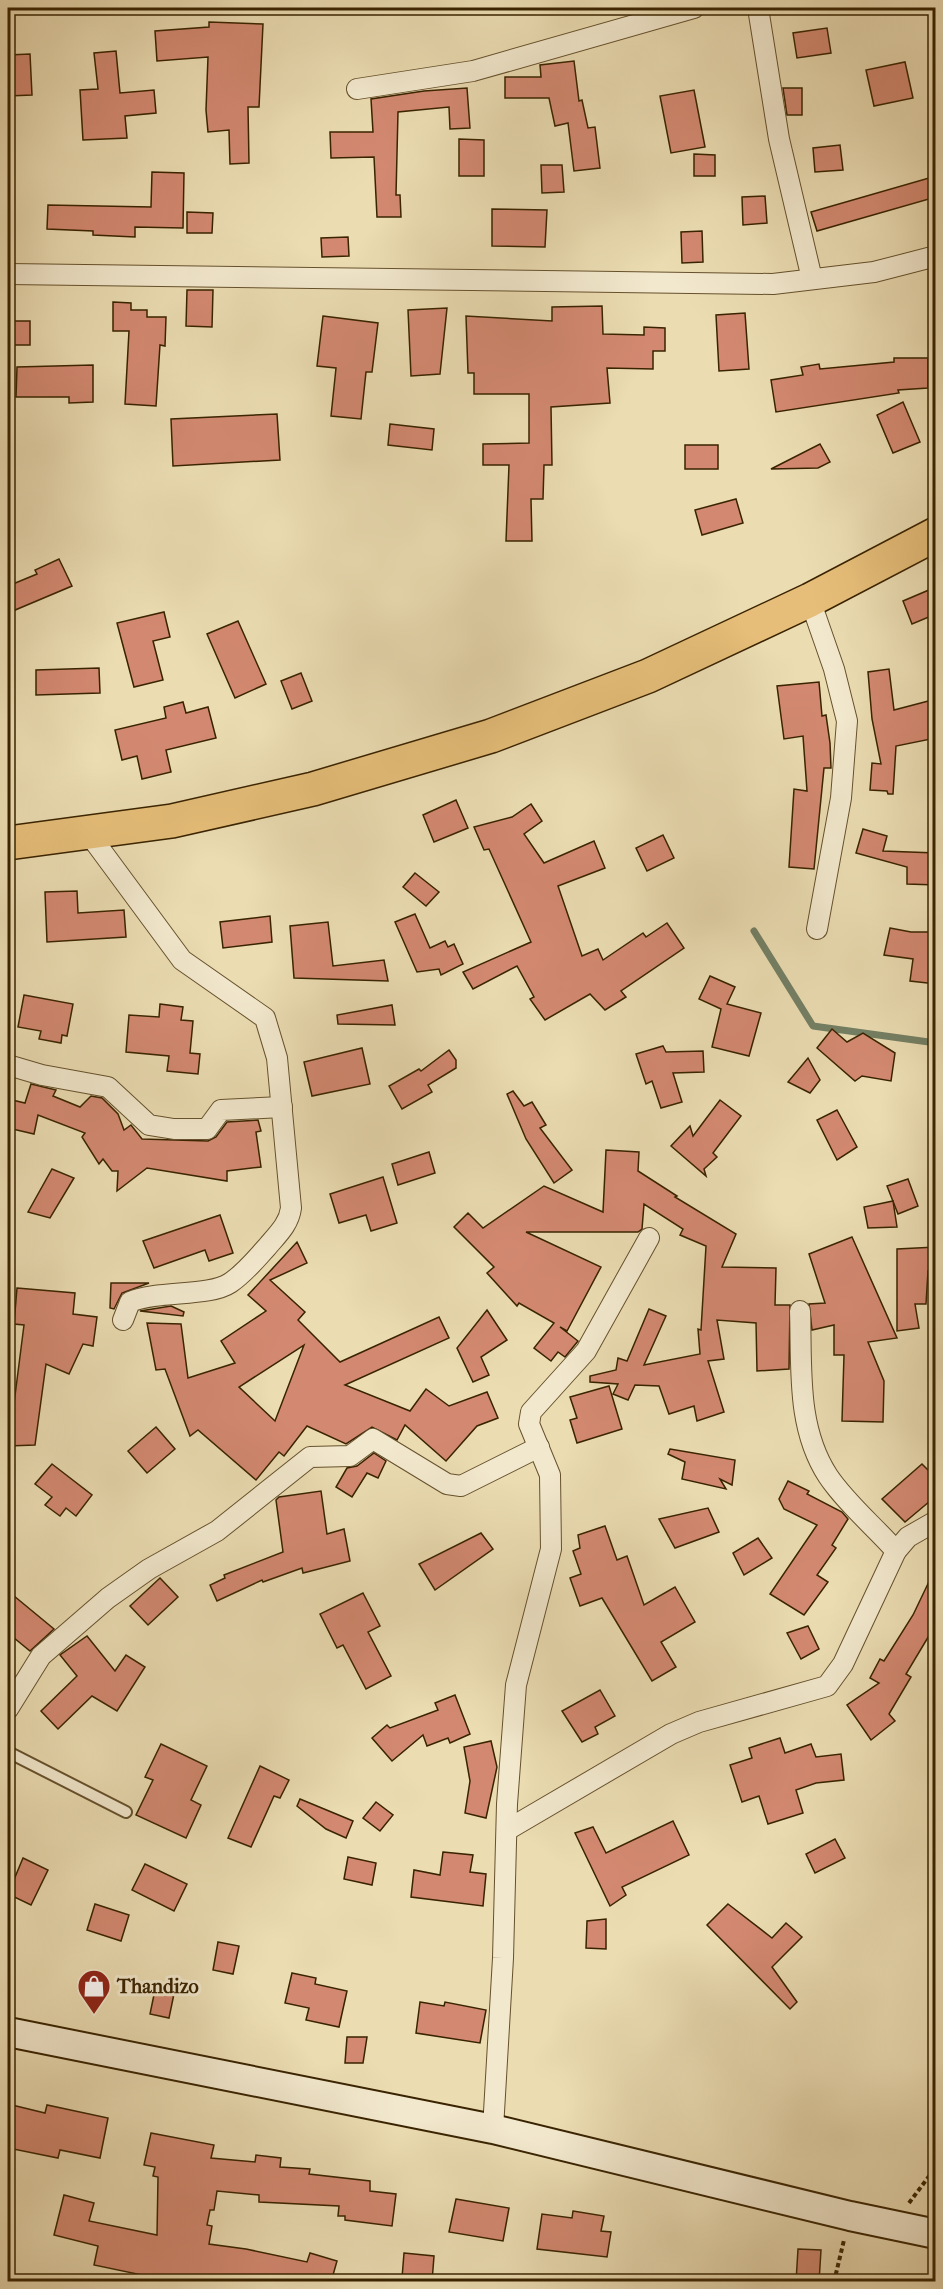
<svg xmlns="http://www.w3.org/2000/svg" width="943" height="2289" viewBox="0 0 943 2289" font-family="'IM FELL French Canon',serif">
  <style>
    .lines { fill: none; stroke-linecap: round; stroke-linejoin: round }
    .stream { stroke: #737f64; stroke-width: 7 }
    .building { fill: #d38971; stroke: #392300; stroke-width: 1.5; fill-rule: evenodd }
    .lane-casing { stroke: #66512c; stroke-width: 14 }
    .street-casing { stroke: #66512c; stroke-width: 22 }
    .secondary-casing { stroke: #392300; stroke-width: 32 }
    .highway-casing { stroke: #392300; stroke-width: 36 }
    .path { stroke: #392300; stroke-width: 4; stroke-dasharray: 4.5 3; stroke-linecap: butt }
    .lane { stroke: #f2e8cd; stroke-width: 10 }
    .street { stroke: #f2e8cd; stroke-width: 20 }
    .secondary { stroke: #f2e8cd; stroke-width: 28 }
    .highway { stroke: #e6be79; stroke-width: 33 }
    .labels { text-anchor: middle; stroke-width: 6; stroke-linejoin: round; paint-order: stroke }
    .poi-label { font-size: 20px; font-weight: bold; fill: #392300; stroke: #f2e8cd; text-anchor: start }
  </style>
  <rect width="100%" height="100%" fill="#ebdcb2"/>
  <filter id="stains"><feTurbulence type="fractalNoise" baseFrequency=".00333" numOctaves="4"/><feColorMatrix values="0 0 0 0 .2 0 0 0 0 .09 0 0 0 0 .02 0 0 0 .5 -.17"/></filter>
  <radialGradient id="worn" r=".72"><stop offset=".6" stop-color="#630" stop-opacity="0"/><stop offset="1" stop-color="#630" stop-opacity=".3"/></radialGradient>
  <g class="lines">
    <path class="stream" d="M754,931L813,1026L936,1043"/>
  </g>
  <g class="building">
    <path d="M209,22L263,24L259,107H248L249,163L230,164L229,130L208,132L206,110L208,57L157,61L155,31L209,27Z"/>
    <path d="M827,28L831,53L797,58L793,33Z"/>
    <path d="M116,51L120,93L154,90L156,113L125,116L127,138L83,140L80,90L98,89L94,53Z"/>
    <path d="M30,54L32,95L8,96V55Z"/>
    <path d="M574,61L579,101L582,100L588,128L595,127L600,168L574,171L568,123L555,126L549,98H505V77H541L540,65Z"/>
    <path d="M905,62L913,98L874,106L866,70Z"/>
    <path d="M467,88L470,128L450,129L449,107L398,112L396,195H400L401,217H377L374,157L331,158L330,132H373L371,99L424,91Z"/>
    <path d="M783,88H802V115H787Z"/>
    <path d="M694,90L705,147L671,153L660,96Z"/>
    <path d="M459,139L484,140V176H459Z"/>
    <path d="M840,145L843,170L815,172L813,148Z"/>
    <path d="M694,154L715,155V176H694Z"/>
    <path d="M541,165H562L564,192L542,193Z"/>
    <path d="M152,172L184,173L183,228L135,227V237L93,235V231L47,229L48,205L151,207Z"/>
    <path d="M936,176V197L817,231L811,212Z"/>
    <path d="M765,196L767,223L743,225L742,197Z"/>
    <path d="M492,209L547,210L545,247L492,246Z"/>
    <path d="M187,212L213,213L212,233H187Z"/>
    <path d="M702,231L703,262L682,263L681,232Z"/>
    <path d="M348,237L349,256L322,257L321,238Z"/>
    <path d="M187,290H213L212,327L186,326Z"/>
    <path d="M113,302L131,303V310H147V317H166L165,346L160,345L156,406L125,404L129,331H113Z"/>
    <path d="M602,306L603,334L644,335V327L665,328V351H653V369L607,368L610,403L551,407L552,465H544L543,499H531L532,541H506L509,465H483V444L529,443V394H474V373H468L466,316L552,321V307Z"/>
    <path d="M447,308L440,374L411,376L408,310Z"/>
    <path d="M745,313L749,369L719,371L716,315Z"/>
    <path d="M323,316L378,323L372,372H366L361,419L331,416L336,368L317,366Z"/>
    <rect x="8" y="321" width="22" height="24"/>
    <path d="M894,358H928V388L898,390L899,393L776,412L771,380L803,375L801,367L819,364L820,369L894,362Z"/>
    <path d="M93,365V402L69,403V397H16L17,367Z"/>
    <path d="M903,402L920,442L893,453L877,415Z"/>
    <path d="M277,414L280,460L173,466L171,419Z"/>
    <path d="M390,424L434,429L432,450L388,445Z"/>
    <path d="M820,444L830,462L818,468L771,469Z"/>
    <rect x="685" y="445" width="33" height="24"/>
    <path d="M736,499L743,523L702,535L695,510Z"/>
    <path d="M59,559L72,586L8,613V586L37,574L35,570Z"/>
    <path d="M936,587V614L912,624L903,601Z"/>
    <path d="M164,612L170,637L153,641L163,680L134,687L117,623Z"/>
    <path d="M238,621L266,684L235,698L207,634Z"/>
    <path d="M99,668L100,693L36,695V670Z"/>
    <path d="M889,669L894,710L936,699V738L896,746L893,794H888L887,791L870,790L872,763L881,764L872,719L868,672Z"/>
    <path d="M301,673L312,701L292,709L281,681Z"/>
    <path d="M819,682L822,716L826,715L830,743L831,768H824L814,869L789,867L794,789L807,791L803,736L784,739L777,686Z"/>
    <path d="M183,702L186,713L208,707L216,738L166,750L171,772L142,779L137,756L122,760L115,730L166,718L164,707Z"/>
    <path d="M456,800L468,828L434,842L423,815Z"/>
    <path d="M531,804L542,821L524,834L544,863L594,841L605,868L558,886L582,956L598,949L603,960L643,933L646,937L667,923L684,948L621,991L626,997L605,1010L590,994L545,1020L530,999L534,997L517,966L473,989L463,972L531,942L489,849L484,850L474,827L512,817Z"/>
    <path d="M863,829L887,836L883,851L936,853V885L907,884V867L856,853Z"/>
    <path d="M663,835L674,858L647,871L636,848Z"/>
    <path d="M415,873L439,892L426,906L403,887Z"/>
    <path d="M77,891L78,913L124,910L126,937L47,942L45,892Z"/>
    <path d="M415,914L430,948L445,941L448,947L454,944L463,964L441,975L439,969L417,972L395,922Z"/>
    <path d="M270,916L272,942L223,948L220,922Z"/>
    <path d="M328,922L333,966L384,960L388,981L294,978L290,926Z"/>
    <path d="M890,928L911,932H936V984L910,981L913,959L884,955Z"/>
    <path d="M710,976L735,987L727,1004L761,1013L749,1056L712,1047L721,1009L699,999Z"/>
    <path d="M24,995L73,1004L67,1036L62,1035L61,1043L39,1039L41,1031L18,1027Z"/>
    <path d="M160,1004L183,1007L181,1020L193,1021L190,1053L200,1054L198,1074L167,1071L169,1056L126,1052L129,1015L159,1017Z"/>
    <path d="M392,1005L395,1025L338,1024L337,1015Z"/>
    <path d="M832,1029L847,1042L863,1033L895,1053L891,1081L862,1076L855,1081L817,1048Z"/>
    <path d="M663,1046L666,1052L703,1051L704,1072L673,1073L682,1102L661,1108L652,1081L646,1084L636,1054Z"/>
    <path d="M362,1048L370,1084L312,1096L304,1062Z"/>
    <path d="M449,1050L456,1060V1068L428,1085L432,1092L402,1109L389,1086L419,1069L421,1071Z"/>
    <path d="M808,1058L820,1080L810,1093L788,1082Z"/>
    <path d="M31,1084L56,1090L53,1096L80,1107L91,1096L102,1098L118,1114L124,1130L131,1125L142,1139L208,1141L216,1137L227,1122L258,1120L261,1131L256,1132L261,1167L227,1171V1181L147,1168L117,1191L118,1171H112L103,1159L99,1164L82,1137L85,1133L38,1115L34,1134L8,1128V1099L25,1103Z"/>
    <path d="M513,1091L524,1106L532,1102L546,1125L540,1128L572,1170L554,1183L526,1139L507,1094Z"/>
    <path d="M720,1100L741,1116L713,1153L717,1157L704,1169L706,1176L671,1146L690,1126L693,1136Z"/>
    <path d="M837,1110L857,1147L837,1160L817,1120Z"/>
    <path d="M606,1150L639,1152L638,1171L677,1196L675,1197L736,1234L722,1267L776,1268L775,1305H790L789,1369L757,1371L756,1323L717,1320L724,1359L708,1361L724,1412L697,1421L694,1406L669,1414L659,1386L635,1385L628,1400L613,1394L618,1384L590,1382V1376L616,1370L618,1358L627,1361L649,1309L666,1316L644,1365L700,1354L698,1329L701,1330L706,1246L680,1235L683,1229L644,1204L642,1229L638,1232H526L601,1267L567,1331L560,1327L578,1341L565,1357L558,1352L551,1361L534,1348L554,1323L519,1303L517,1306L487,1273L494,1267L454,1227L468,1213L483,1228L544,1186L603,1212Z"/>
    <path d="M429,1152L435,1173L398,1185L392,1164Z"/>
    <path d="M52,1169L74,1178L50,1218L28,1212Z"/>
    <path d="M383,1177L397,1223L371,1231L366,1215L339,1223L330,1194Z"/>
    <path d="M908,1179L918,1206L898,1214L887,1186Z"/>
    <path d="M893,1201L897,1227L868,1228L864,1207Z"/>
    <path d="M220,1215L233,1253L209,1261L205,1250L154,1268L143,1241Z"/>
    <path d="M852,1237L897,1338L868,1342L884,1381L883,1422L842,1421L844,1355H834V1325L812,1330L809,1304L825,1303L809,1254Z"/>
    <path d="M297,1242L307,1263L270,1280L305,1312L298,1320L340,1362L439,1317L449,1338L345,1385L410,1411L426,1389L449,1406L487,1392L498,1418L477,1426L446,1461L405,1425L397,1440L372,1427L346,1444L307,1426L284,1456L279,1452L256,1480L198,1430L190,1436L165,1369L156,1370L147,1323L181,1324L188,1378L235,1363L221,1341L266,1311L248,1295ZM304,1345L275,1421L239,1387Z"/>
    <path d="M936,1247V1271H928L926,1304H915L919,1328L897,1331V1249Z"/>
    <path d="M111,1283H149L122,1293L114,1309L110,1308Z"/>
    <path d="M17,1288L75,1293L73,1314L97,1317L93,1346L83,1344L69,1374L46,1364L35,1445L8,1446V1419H12L24,1325L14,1324Z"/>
    <path d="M171,1306L184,1312L183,1316L140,1311Z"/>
    <path d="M487,1310L507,1340L481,1357L489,1375L473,1382L457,1348Z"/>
    <path d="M609,1386L622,1429L577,1443L570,1420L577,1418L570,1397Z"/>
    <path d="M156,1427L175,1449L147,1473L128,1451Z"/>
    <path d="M670,1449L735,1460L732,1485L720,1479L726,1489L682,1479L685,1462L668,1454Z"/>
    <path d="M374,1453L386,1461L378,1478L367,1473L352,1497L336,1487L347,1468L357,1466Z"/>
    <path d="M52,1464L92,1495L76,1516L66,1508L60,1516L45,1505L52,1497L35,1484Z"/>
    <path d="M922,1464L936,1478V1496L905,1522L882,1499Z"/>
    <path d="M788,1481L809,1491L807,1494L842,1512L848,1519L832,1545L836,1548L817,1575L828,1582L804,1615L770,1594L817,1525L784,1509L779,1499Z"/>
    <path d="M321,1491L327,1534L344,1529L350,1561L303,1573L302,1568L263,1582L262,1580L217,1601L210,1585L225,1578L224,1575L283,1552L276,1500L279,1497Z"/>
    <path d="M708,1508L719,1532L675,1548L659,1519Z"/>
    <path d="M605,1526L617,1560L627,1556L644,1605L675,1587L695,1622L661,1642L676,1667L652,1681L602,1598L580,1606L570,1578L581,1574L573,1551L580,1548L578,1535Z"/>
    <path d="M481,1533L493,1549L435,1590L419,1564Z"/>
    <path d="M758,1538L772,1558L744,1575L733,1553Z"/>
    <path d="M936,1567V1624L906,1674L911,1677L889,1714L895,1721L871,1740L847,1705L879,1683L870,1678L880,1659L884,1661L913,1615Z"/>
    <path d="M160,1578L178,1597L148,1625L130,1606Z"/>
    <path d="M8,1591L54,1629L30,1651L8,1633Z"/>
    <path d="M363,1593L380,1626L368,1632L391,1676L366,1689L343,1645L337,1648L320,1614Z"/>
    <path d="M808,1626L819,1649L801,1659L787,1633Z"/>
    <path d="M87,1636L115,1671L126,1655L145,1667L117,1711L92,1696L58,1729L41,1711L77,1676L60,1655Z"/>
    <path d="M600,1690L615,1716L595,1727L598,1734L582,1742L562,1711Z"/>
    <path d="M455,1695L470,1734L450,1743L448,1738L427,1746L423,1735L392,1761L372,1738L387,1725L390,1728L438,1710L435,1703Z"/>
    <path d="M780,1738L785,1753L811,1744L816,1757L841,1754L844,1780L816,1783L796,1790L803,1813L768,1824L759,1796L742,1802L730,1765L752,1758L749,1748Z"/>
    <path d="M491,1741L497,1767L486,1818L465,1813L470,1781L464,1747Z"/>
    <path d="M161,1744L207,1766L191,1800L201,1805L186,1838L136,1815L153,1780L145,1777Z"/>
    <path d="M260,1766L289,1780L280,1798L274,1796L251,1847L228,1838Z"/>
    <path d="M300,1799L353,1821L346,1838L326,1829L297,1806Z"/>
    <path d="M376,1802L393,1815L380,1831L363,1818Z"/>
    <path d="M673,1821L689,1855L622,1887L626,1895L610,1906L575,1833L593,1827L606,1853Z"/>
    <path d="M835,1839L845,1858L815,1873L806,1854Z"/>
    <path d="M443,1852L473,1855L470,1872L486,1874L483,1906L411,1897L414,1870L440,1875Z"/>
    <path d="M348,1857L376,1863L372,1885L344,1879Z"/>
    <path d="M23,1858L48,1870L31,1905L8,1894Z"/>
    <path d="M145,1864L187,1884L174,1911L132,1890Z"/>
    <path d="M95,1904L129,1915L121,1941L87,1930Z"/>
    <path d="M728,1904L772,1938L786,1923L802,1937L772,1967L797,2002L790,2009L707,1925Z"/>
    <path d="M606,1919V1949L586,1948L587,1921Z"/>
    <path d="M218,1942L239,1946L233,1974L213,1970Z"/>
    <path d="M292,1973L316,1978L315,1984L347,1991L339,2027L306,2020L309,2008L285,2003Z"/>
    <path d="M156,1985L175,1989L169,2018L150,2014Z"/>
    <path d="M420,2002L444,2006L445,2002L486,2010L480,2043L416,2033Z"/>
    <path d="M347,2037H367L363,2063H345Z"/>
    <path d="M8,2104L45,2113L47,2105L108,2118L100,2158L60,2150L58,2158L8,2148Z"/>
    <path d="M151,2133L214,2145L211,2158L255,2162L256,2155L281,2158L280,2167L310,2169L309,2174L370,2181V2191L396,2194L392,2226L345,2220V2216H338L339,2206L259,2202V2195L217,2191L214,2210H210L207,2225L212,2226L209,2244L246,2249L307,2262L310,2253L337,2261L331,2282H308L287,2276L285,2282H146L147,2276L94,2265L98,2246L54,2235L64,2195L94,2203L89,2221L157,2235L158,2177L153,2176L155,2167L144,2165Z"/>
    <path d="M456,2199L509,2208L503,2241L449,2232Z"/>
    <path d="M573,2211L604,2216L601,2231L611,2232L607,2257L537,2249L542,2214L572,2218Z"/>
    <path d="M798,2249L821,2250L819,2282H796Z"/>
    <path d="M404,2253L434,2256L432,2282L402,2278Z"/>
  </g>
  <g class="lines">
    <defs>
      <path id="lane" d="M8,1752L126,1812"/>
      <g id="street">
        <path d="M758,8L779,139L812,279"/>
        <path d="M357,89L473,71L694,8"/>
        <path d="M8,274L773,284L874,272L936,256"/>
        <path d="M810,600L834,669L847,721L841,798L817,929"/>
        <path d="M89,834L182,960L265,1018L277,1058L291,1208C289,1224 278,1234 267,1247C256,1259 245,1273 230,1283C209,1297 158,1290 130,1302L123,1320"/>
        <path d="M8,1065L42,1075L108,1087L149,1125L174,1129H207L221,1110L282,1107"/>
        <path d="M800,1311C802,1367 796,1427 828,1476C846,1503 875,1527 896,1551"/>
        <path d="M8,1709L41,1656L108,1598L149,1569L217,1531L310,1457L350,1456L373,1439L447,1484L461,1486L539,1447"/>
        <path d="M507,1830L671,1734L699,1722L827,1686L843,1664L896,1551L908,1537L936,1521"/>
        <path d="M493,2129L503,1958L507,1804L516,1685L551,1549L550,1475L529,1424L531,1412L586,1351L649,1238"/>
      </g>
      <path id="secondary" d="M8,2032L493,2129L850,2216L936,2234"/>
      <path id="highway" d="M8,843L172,821L313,789L491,736L648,676L810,600L936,534"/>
    </defs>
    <use href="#lane" class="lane-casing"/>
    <use href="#street" class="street-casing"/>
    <use href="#secondary" class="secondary-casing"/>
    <use href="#highway" class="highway-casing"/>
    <g class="path">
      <path d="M909,2203L936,2167"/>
      <path d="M834,2282L844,2240"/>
    </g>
    <use href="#lane" class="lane"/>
    <use href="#street" class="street"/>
    <use href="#secondary" class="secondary"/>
    <use href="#highway" class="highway"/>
  </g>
  <defs>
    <symbol id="shop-pin" viewBox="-11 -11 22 30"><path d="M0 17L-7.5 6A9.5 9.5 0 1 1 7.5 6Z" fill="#8f2418" stroke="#f2e8cd"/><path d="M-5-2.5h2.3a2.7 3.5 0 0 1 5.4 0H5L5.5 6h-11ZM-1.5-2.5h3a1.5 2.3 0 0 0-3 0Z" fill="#fff"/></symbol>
  </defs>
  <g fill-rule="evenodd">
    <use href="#shop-pin" x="75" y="1967" width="38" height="52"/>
  </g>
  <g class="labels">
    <g class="poi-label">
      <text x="117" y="1993">Thandizo</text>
    </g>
  </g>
  <rect width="943" height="2289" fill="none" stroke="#ebdcb2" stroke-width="30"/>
  <rect x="9" y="9" width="925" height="2271" fill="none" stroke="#392300" stroke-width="3"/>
  <rect x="15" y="15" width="913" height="2259" fill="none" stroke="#392300" stroke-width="1.5"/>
  <rect width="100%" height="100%" filter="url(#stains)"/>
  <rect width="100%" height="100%" fill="url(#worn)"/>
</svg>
